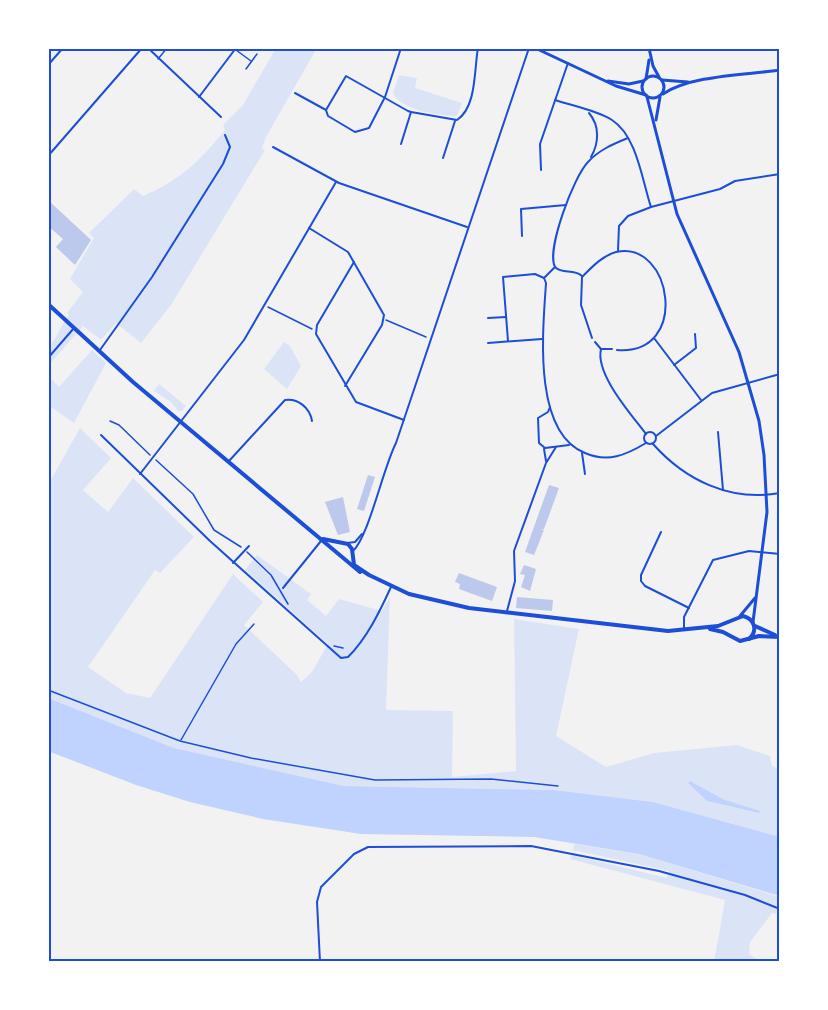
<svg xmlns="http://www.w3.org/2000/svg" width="828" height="1010" viewBox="0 0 828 1010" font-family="Figtree,sans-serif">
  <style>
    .green { fill: #dbe4f7; fill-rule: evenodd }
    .water { fill: #bfd3fe }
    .building { fill: #bdc9ec }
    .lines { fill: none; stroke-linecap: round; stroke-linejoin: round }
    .path { stroke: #1d4ed8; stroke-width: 1.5 }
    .service { stroke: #1d4ed8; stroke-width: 1.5 }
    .minor { stroke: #1d4ed8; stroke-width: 2 }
    .tertiary { stroke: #1d4ed8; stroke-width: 3 }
    .secondary { stroke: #1d4ed8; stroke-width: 4 }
    .neatline { fill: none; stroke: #1d4ed8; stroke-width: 2 }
  </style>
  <rect width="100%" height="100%" fill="#f2f2f2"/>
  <g class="green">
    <path d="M276,48H317L266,137L262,148L265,150L171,305L141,343L116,323L101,340L83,326L48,366V348C58,337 60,326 69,315L67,313L83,292L70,279L94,238L89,233L134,189L143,196C179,181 201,160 225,130L223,125L243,105Z"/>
    <path d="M399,75L417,78L415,88L462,103L457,116C440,116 400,110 393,93Z"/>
    <path d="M284,342L290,346L301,366L287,389L264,369Z"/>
    <path d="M92,350L106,363L74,423L48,405V376L59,387Z"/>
    <path d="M159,384L186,406L182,411H178L171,402L154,391Z"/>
    <path d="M80,428L111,458L83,490L108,512L133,478L194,537L160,573L155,570L88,667L126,693L150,698L233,574L263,602L244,625L296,674L301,682L312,672L328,644L245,570L257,555L311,594L307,600L326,616L339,599L382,611L390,597L386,710L453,711L452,777L516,771L514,619L579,629L556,736L606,767L654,753L737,745L770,756L772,766L780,769V837L653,802L554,790L344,786L174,748L48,698V485ZM690,781L725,800L759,813L707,801L688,783Z"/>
    <path d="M574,844L639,854L780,897L776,914L772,913L750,942L749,954L762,962H714L725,900L570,859L572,855L667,878L669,871L573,850Z"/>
  </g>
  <g class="water">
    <path d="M48,698L174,748L344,786L554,790L653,802L780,837V896L639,854L534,837L361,834L263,819L190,802L136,785L48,751Z"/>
    <path d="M690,781L725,800L760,811L759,813L707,801L688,783Z"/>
  </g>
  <g class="building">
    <path d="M48,200L91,240L75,265L56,247L63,239L48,226Z"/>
    <path d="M368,475L375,477L364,511L357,509Z"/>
    <path d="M549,485L559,488L544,529H541L544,530L534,555L525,552Z"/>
    <path d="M343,497L350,532L338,535L325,502Z"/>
    <path d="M524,565L536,569L530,591L521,587L525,575L520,574Z"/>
    <path d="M459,573L497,587L492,601L459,589L460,584L455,582Z"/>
    <path d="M517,597L553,600L552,611L516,608Z"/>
  </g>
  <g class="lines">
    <g class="path">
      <path d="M268,307L312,329"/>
      <path d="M386,320L426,337"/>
      <path d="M110,421L119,425L150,455"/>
      <path d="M156,460L193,494L214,530L241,547"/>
      <path d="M247,552L271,575L288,604"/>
      <path d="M334,646L343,648"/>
      <path d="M48,690L180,741L251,758L375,780L491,779L558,786"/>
      <path d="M181,740L236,644L254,624"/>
    </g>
    <g class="service">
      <path d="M236,50L251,61"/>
      <path d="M158,59L167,48"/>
      <path d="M246,69L257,54"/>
    </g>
    <g class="minor">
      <path d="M148,48L221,117"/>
      <path d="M401,48L385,97L369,128L355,132L328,116L326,110L346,76L408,111L411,112L457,120C477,107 474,69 478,48"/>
      <path d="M48,65L63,48"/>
      <path d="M295,93L326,110"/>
      <path d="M199,97L236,48"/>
      <path d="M555,100C573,106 596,110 612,120C637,136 642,180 651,207"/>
      <path d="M589,113C600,126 599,143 591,157"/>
      <path d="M401,144L411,112"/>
      <path d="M273,147L339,183L467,227"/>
      <path d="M48,156L142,48"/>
      <path d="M443,158L455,121"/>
      <path d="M541,170L540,144L568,63"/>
      <path d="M309,228L348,252L384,315L382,325L345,386"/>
      <path d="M522,236L521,209L566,205"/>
      <path d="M618,251L619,226L628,216L651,207L720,189L735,181L780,174"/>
      <path d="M354,262L317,325L316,334L356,402L404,420"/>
      <path d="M555,267L544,278L546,283C543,329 532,432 585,453C608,463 626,455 646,443"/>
      <path d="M555,267C546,250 574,176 588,162C599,150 613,144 628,138"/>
      <path d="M555,267C563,275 573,268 582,276"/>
      <path d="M488,318L506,317"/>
      <path d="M592,338L581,305L582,277C592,267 602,256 616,252C672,239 691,356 617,350"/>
      <path d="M654,338L701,400"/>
      <path d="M508,341L503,277L535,274L544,278"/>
      <path d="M595,342L601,349H612"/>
      <path d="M488,343L542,339"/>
      <path d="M601,349C595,374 631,414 646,434"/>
      <path d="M100,350L152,277L223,164L230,147L225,135"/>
      <path d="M48,358L74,328"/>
      <path d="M674,365L696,348L695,334"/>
      <path d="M550,407L548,412L538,418L539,443L545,448L569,445"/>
      <circle cx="650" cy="438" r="6"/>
      <path d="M718,432L723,490"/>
      <path d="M101,435L210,541L341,658L348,657C367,638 380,611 391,587"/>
      <path d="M656,436L712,393L780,374"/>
      <path d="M653,444C685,480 730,502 780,493"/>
      <path d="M544,449L546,461"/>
      <path d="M582,453L585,474"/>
      <path d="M229,461L285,400C298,398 310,408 312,421"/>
      <path d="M140,474L244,340L336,182"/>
      <path d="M661,532L641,575V581L645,586L689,608"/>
      <path d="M347,543L355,542L362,534"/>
      <path d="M353,551C369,536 383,468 396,443L529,48"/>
      <path d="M233,563L249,546"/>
      <path d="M283,588L321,541"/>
      <path d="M507,611L515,581L514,551L546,463L556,447"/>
      <path d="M684,630V617L713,560L749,551L780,554"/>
      <path d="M320,962L317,902L321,887L354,854L368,847L531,846L659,871L745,895L780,909"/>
    </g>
    <g class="tertiary">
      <path d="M535,48L616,86L646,95"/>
      <path d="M649,48L653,66L659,77"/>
      <circle cx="653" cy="87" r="11"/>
      <path d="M646,79L649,60"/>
      <path d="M662,80L688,82"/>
      <path d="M608,81L629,84L643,81"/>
      <path d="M663,94C691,75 746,75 780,70"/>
      <path d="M647,97L677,214L739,352L759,421L764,455L767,512L753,622"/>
      <path d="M656,120L660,97"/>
      <path d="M740,616L755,598"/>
    </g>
    <g class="secondary">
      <path d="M48,304L133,382L360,572"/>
      <path d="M323,539L348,544L352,549L354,565L369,575L409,594L469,608L668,631L718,626L743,616C755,619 758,631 749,639"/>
      <path d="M755,626L775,635"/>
      <path d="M710,629L723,632L740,641L759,636L780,637"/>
    </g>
  </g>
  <rect width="828" height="1010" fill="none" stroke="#ffffff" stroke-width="99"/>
  <rect x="50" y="50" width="728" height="910" class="neatline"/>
</svg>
